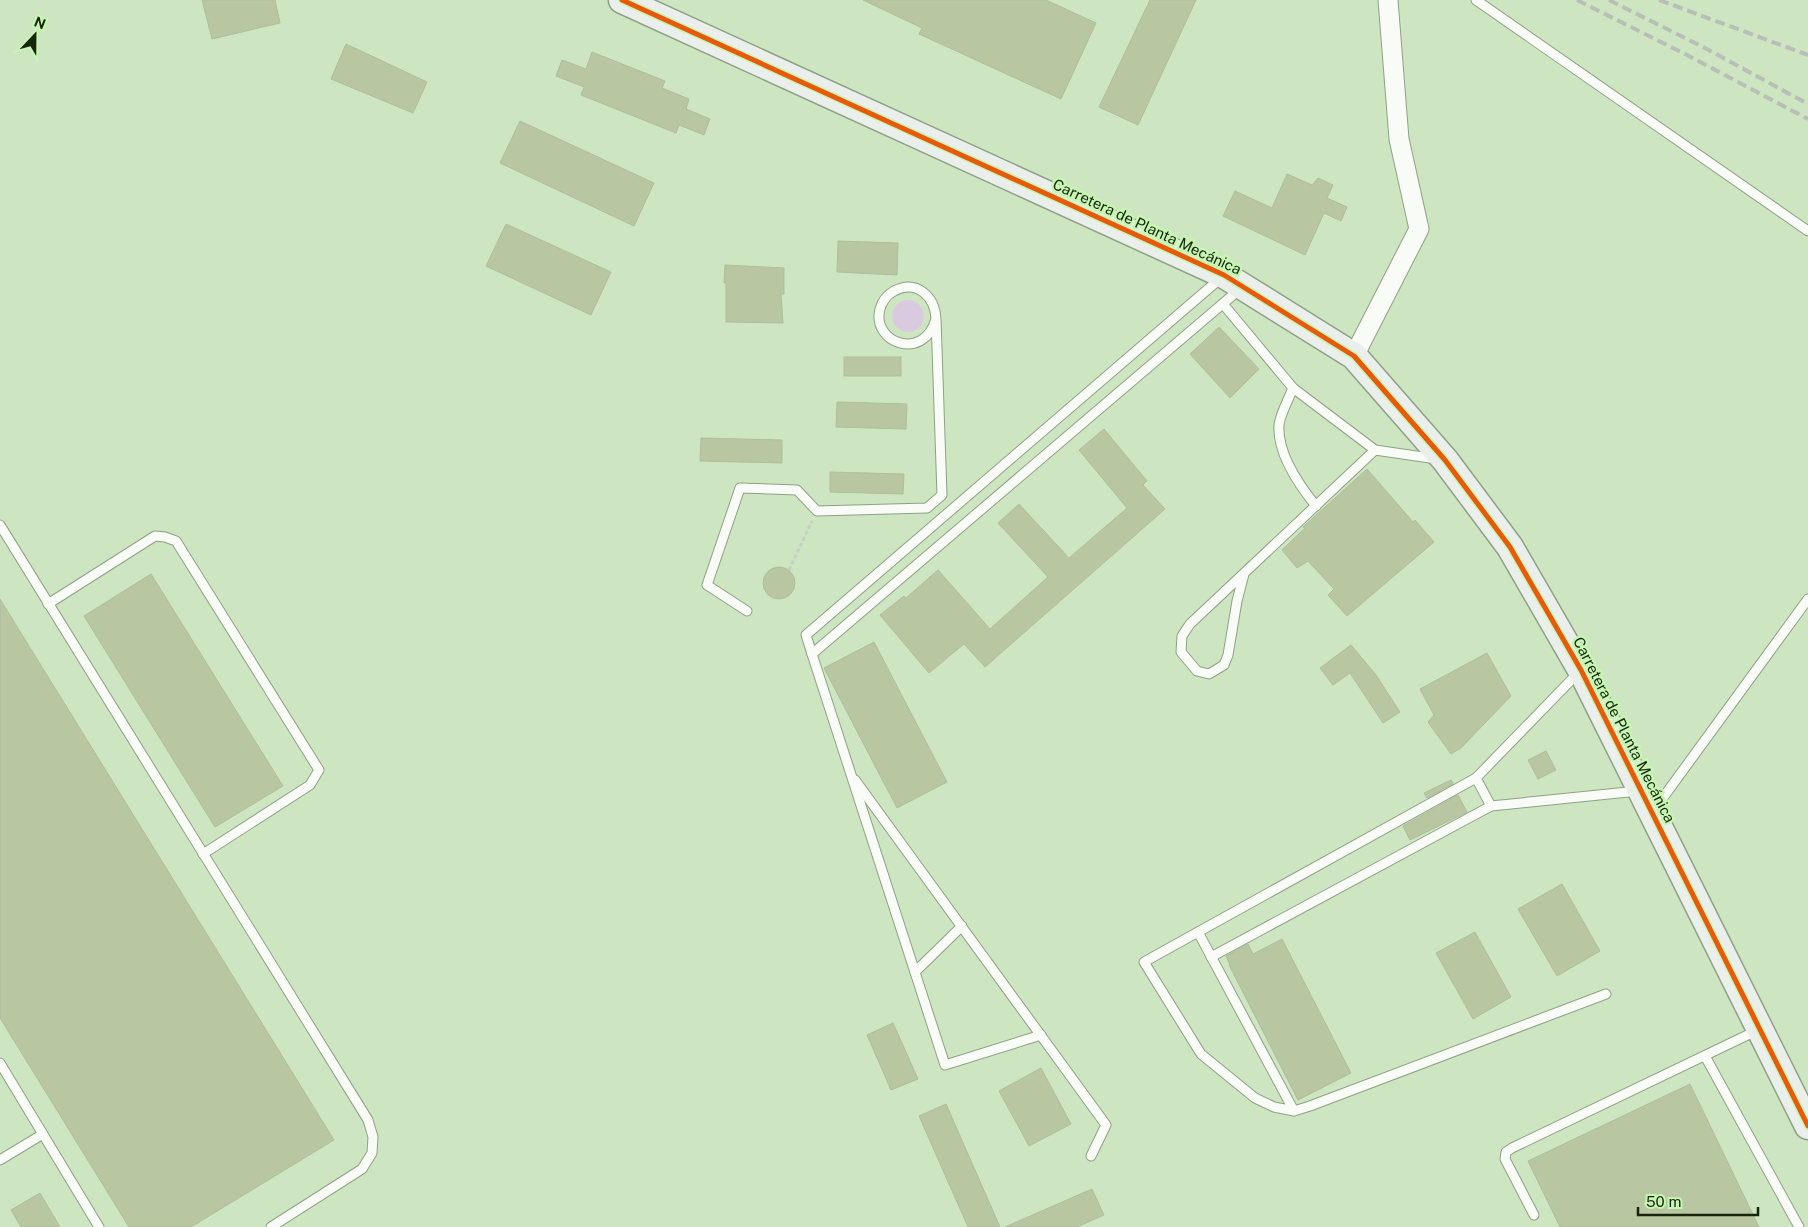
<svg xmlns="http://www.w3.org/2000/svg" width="1808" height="1227" viewBox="0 0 1808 1227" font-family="'Public Sans',sans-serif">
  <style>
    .green { fill: #dacae0 }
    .building { fill: #b8c6a2; stroke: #afbd9d }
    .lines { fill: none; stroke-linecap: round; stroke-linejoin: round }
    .lane-casing { stroke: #8ea185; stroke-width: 11 }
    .street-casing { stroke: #8ea185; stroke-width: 21 }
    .secondary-casing { stroke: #8ea185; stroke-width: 29 }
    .path { stroke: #c7cec4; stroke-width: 3; stroke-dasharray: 4 2.5; stroke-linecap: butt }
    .lane { stroke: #f8fbf6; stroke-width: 9 }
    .street { stroke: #f8fbf6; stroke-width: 19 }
    .secondary { stroke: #ebefec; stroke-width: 26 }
    .rail { stroke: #b9bfb6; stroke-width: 4; stroke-dasharray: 10 5; stroke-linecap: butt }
    .cycleway-casing { stroke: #c7f5b2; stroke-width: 8 }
    .cycleway { stroke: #e8590c; stroke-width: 5 }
    .labels { text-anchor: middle; stroke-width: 5; stroke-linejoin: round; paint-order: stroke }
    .street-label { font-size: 15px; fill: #16260d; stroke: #c7f5b2 }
  </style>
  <rect width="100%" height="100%" fill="#cde6c1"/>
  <circle class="green" cx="908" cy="316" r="16"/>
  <g class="building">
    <path d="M202,0H275L280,23L212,39Z"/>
    <path d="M863,0H1046L1096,23L1061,99L919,34L922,28Z"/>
    <path d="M1150,0H1196L1138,125L1099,107Z"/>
    <path d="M346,44L427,82L413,113L331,79Z"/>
    <path d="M592,52L665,81L662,88L689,99L686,109L710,119L704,135L679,125L676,133L581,95L584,87L556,76L562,60L586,69Z"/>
    <path d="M520,121L654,183L634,226L500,163Z"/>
    <path d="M1287,174L1312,185L1318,178L1333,185L1327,198L1347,207L1341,221L1324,213L1305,255L1223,216L1235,191L1272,208Z"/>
    <path d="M506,224L611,272L591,315L486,266Z"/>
    <path d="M838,241L898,243L897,275L837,272Z"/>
    <path d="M725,265L784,268V294H781L783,323L726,322V283H724Z"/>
    <path d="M1219,327L1259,369L1230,398L1190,354Z"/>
    <rect x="844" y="357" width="57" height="19"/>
    <path d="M837,402L907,404L906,429L836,427Z"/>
    <path d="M1104,429L1147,481L1143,485L1165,509L985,667L964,644L929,673L880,615L904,596L906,598L938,570L990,629L1048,577L998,523L1019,504L1069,558L1127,508L1079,450Z"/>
    <path d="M701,438L782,440V463L700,461Z"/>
    <path d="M1367,469L1413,522L1415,520L1434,542L1347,616L1328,595L1334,589L1308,561L1297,568L1282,550L1305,528L1303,527Z"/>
    <path d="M830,472L904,474L903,494L830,492Z"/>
    <circle cx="779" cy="583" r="16"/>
    <path d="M151,574L283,786L215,827L84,616Z"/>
    <path d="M0,599L334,1140L191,1227H129L0,1018Z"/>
    <path d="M874,642L947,782L897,808L824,668Z"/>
    <path d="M1351,645L1376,675L1400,712L1383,723L1350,673L1333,685L1320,668Z"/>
    <path d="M1487,653L1511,696L1461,748L1451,754L1428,722L1434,715L1420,689Z"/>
    <path d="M1546,751L1556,770L1538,779L1528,760Z"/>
    <path d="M1451,780L1453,784L1427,798L1424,793Z"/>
    <path d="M1458,795L1467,812L1410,840L1403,826Z"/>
    <path d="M1562,884L1600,951L1557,976L1518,909Z"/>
    <path d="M1475,932L1511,997L1473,1019L1436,953Z"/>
    <path d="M1282,939L1351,1073L1298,1100L1229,965H1230L1226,956L1248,944L1253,954Z"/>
    <path d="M893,1023L918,1079L891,1090L867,1035Z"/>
    <path d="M1041,1068L1071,1124L1029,1146L999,1091Z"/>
    <path d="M1690,1084L1759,1227H1560L1528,1161Z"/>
    <path d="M946,1104L1000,1227H968L919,1116Z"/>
    <path d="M1092,1189L1104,1215L1077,1227H1005Z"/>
    <path d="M40,1193L60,1227H21L11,1210Z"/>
  </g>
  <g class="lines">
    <defs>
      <g id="lane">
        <path d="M1476,0L1808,231"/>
        <path d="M1222,277L806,635L812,654L1240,289"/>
        <path d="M1223,304L1293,388L1375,450L1437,459"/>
        <path d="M1293,388C1289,398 1280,415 1279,425C1277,453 1299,485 1316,506"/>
        <path d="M0,525L368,1120L373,1137L372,1153L362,1169L271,1227"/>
        <path d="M1244,574L1237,601L1228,655L1224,665L1209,674L1197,671L1181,652L1182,636L1190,624L1375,450"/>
        <path d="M48,604L155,536L165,537L176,541L319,770L310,785L203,854"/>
        <path d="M747,611L707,585L740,488L797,490L817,511L927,508L942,495L936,319C935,297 917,279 894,291C887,295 882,301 880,309C871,343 924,362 936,319"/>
        <path d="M812,654L945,1065L1041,1035"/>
        <path d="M1579,672L1476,778L1491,806L1638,791"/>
        <path d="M855,780L1106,1125L1091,1156"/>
        <path d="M1654,810L1808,599"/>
        <path d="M1198,932L1476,778"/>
        <path d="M1211,957L1491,806"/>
        <path d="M915,972L962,926"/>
        <path d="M1705,1056L1799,1227"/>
        <path d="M0,1063L99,1227"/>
        <path d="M1294,1111L1198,932L1144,962L1201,1054L1255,1098L1274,1107L1294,1111L1310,1106L1606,994"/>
        <path d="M0,1160L43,1134"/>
        <path d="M1534,1215L1505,1159L1506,1152L1512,1148L1758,1030"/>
      </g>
      <path id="street" d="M1354,356L1419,229L1399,139L1388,0"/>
      <path id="secondary" d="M622,0L1224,275L1354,356L1445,460L1510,547L1581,670L1808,1126"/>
    </defs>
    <use href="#lane" class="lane-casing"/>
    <use href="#street" class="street-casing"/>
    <use href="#secondary" class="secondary-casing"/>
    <path class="path" d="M789,570L812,521"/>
    <use href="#lane" class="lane"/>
    <use href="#street" class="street"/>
    <use href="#secondary" class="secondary"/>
    <g class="rail">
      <path d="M1577,0L1687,55L1808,119"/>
      <path d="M1609,0L1705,48L1808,104"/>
      <path d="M1659,0L1808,55"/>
    </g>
    <defs>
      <path id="cycleway" d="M622,0L1224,275L1354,356L1445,460L1510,547L1581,670L1808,1126"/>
    </defs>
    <use href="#cycleway" class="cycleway-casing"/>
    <use href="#cycleway" class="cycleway"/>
  </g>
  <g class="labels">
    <g class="street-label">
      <text transform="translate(1147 227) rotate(25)" y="5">Carretera de Planta Mecánica</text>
      <text transform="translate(1624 730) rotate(63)" y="5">Carretera de Planta Mecánica</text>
    </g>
  </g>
  <g transform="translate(35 35) rotate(22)" stroke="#c7f5b2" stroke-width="4" paint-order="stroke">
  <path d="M0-4L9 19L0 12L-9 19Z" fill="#16260d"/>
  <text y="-8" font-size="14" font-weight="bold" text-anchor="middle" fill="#16260d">N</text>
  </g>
  <path d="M1638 1207v8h120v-8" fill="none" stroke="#16260d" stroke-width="2.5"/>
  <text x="1646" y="1207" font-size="15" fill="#16260d" stroke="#c7f5b2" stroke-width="4" paint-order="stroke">50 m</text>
</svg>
